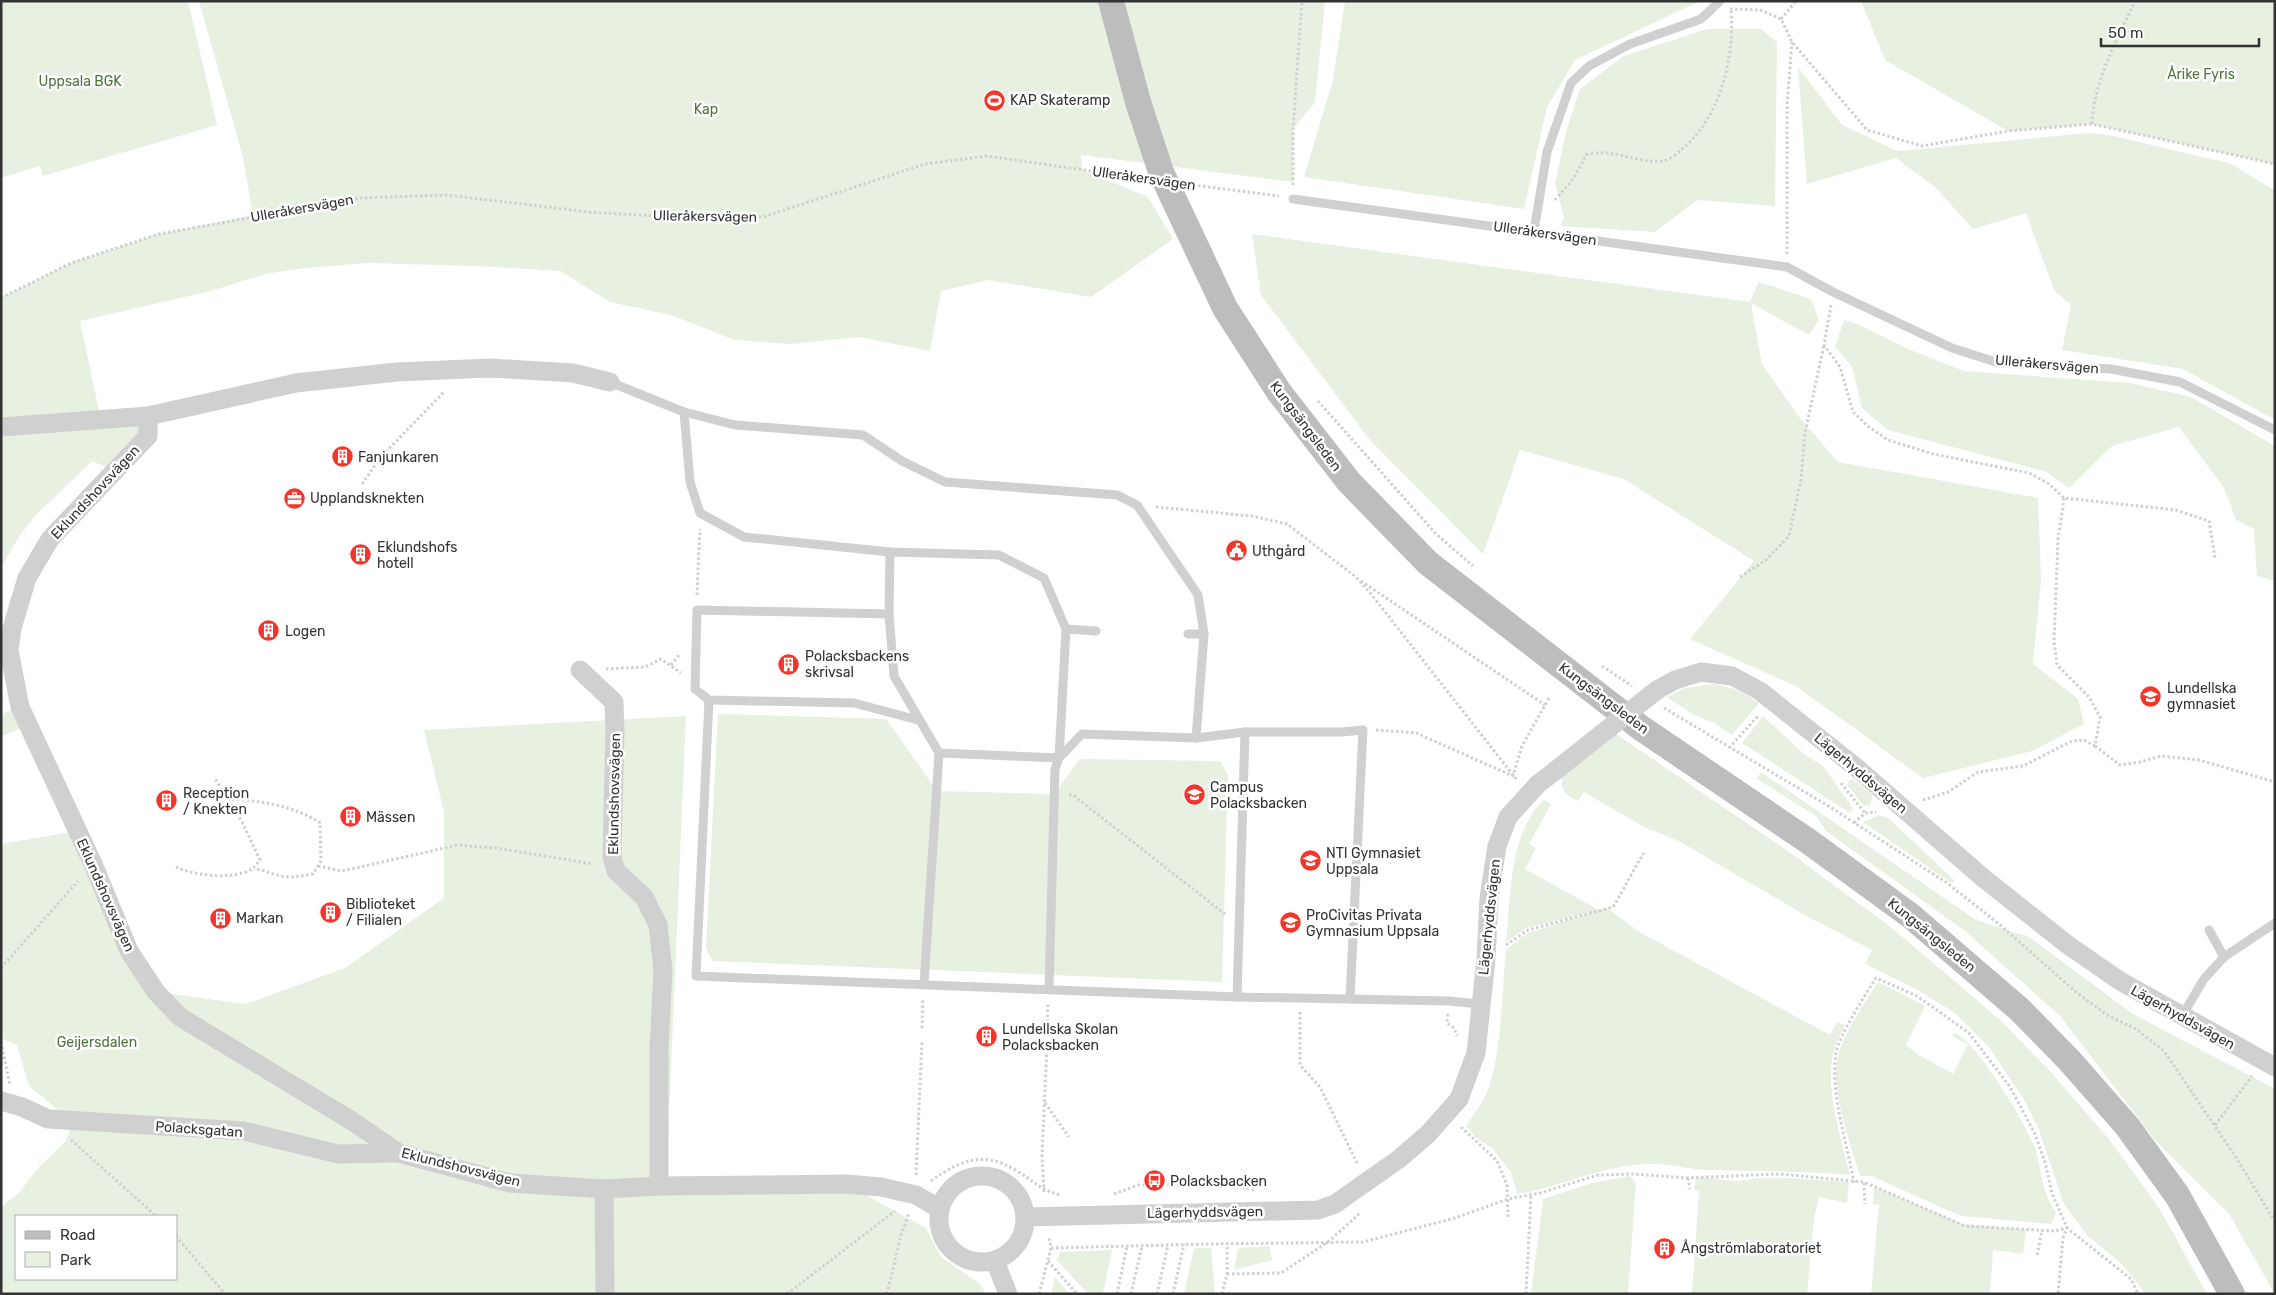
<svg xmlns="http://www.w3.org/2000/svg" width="2276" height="1295" viewBox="0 0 2276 1295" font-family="Rubik,sans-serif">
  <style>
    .green { fill: #e7f0e1; fill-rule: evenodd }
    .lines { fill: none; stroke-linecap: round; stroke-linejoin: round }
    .path { stroke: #d0d0d0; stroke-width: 3; stroke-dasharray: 2.5 2.5; stroke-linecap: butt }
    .service { stroke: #d0d0d0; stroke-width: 9 }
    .minor { stroke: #d0d0d0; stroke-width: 19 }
    .secondary { stroke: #bdbdbd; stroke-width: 26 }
    .minor-bridge { stroke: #d0d0d0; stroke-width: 19 }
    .secondary-bridge { stroke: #bdbdbd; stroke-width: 26 }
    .labels { text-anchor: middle; stroke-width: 5; stroke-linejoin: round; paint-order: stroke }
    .park-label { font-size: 14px; fill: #4e743b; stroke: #fff }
    .poi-label { font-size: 14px; fill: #333; stroke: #fff; text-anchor: start }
    .street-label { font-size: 14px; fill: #333; stroke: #fff }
  </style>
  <rect width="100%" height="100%" fill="#fff"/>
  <g class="green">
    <path d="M1,1H188L217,125L43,176L40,166L1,178Z"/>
    <path d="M199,1H1325L1315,102L1293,129V182L1081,155L1083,170L1148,197L1173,239L1091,297L988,280L941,291L930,351L859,337L790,344L735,340L671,315L610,302L560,271L479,266L368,263L305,268L265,274L211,291L80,321L101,420L148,416V436L115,471L92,461L35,516L20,535L1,568V298L71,263L159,234L253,215L243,157Z"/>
    <path d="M1345,1H1700L1575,60L1547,107L1524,209L1304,177L1333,80Z"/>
    <path d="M1861,1H2275V164L2092,124L2008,131L1885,60Z"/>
    <path d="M1707,29H1761L1777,42L1775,206L1697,200L1655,232L1561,226L1564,217L1555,183L1566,132L1580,89L1624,56Z"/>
    <path d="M1798,67L1842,125L1897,151L2089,133L2109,135L2232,164L2275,191V420L2183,369L2062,350L2071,305L2054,290L2026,213L1973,229L1935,187L1896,158L1807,184Z"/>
    <path d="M1252,234L1750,302L1759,282L1811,299L1819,320L1809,335L1751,303L1762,364L1799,417L1838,462L2038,498L2041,580L2033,664L2078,699L2084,724L2032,751L1923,778L1796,686L1690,639L1754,561L1624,479L1520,450L1483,554L1370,440L1261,295Z"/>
    <path d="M1844,320L1857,324L1908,349L1964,371L2130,383L2191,397L2275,446V581L2257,576L2254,529L2236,520L2224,488L2179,427L2112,446L2069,488L2047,472L1888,430L1862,408L1852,367L1835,347Z"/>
    <path d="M1715,684L1740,691L1759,703L1732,735L1714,723L1692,714L1667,697L1685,688Z"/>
    <path d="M20,707L28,725L1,737V714Z"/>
    <path d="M718,714L886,719L937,791L1054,794L1080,759L1220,761L1228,775L1222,982L713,961L706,948Z"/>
    <path d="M686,716L668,1138L659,1186L846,1184L926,1228L941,1257L980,1284L986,1294H1V1207L20,1192L36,1170L66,1141L73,1122L29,1086L17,1045L1,1038V844L76,831L156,992L246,1004L345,968L444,898V812L424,730ZM16,1216H176V1279H16Z"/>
    <path d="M1763,716L1804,754L1824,767L1853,809L1850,813L1742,743Z"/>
    <path d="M1616,734L1789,852L1892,928L2000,1020L2050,1071L2108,1138L2158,1206L2207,1294H2146L2123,1265L2088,1236L2064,1204L2039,1130L2026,1103L1989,1047L1955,1013L1916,989L1865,964L1872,950L1803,914L1679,841L1644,827L1584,792L1578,801C1565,795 1560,790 1562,775Z"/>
    <path d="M1761,772L1976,920L2029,937L2133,1014L2275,1089V1294L2229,1214L2155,1140L2060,1016L1965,931L1826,831L1816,816L1757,779Z"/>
    <path d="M1853,779L1873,796L1870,805L1864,806L1847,785L1849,780Z"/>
    <path d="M1544,800L1551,804L1529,844L1536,848L1525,869L1599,910L1607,908L1641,933L1830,1035L1837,1022L1845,1025C1841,1033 1837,1041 1834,1050C1824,1088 1841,1137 1850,1175C1802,1171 1754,1171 1706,1170C1687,1169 1668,1163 1649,1164C1602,1165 1562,1187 1517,1194L1511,1172L1492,1148L1476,1138L1466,1126C1474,1114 1483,1103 1488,1090C1502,1050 1502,992 1506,949L1528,933L1597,911L1526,928L1506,942C1511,898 1509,831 1544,800Z"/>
    <path d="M1879,815L1888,818L1955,881L1951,883L1863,822Z"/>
    <path d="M1878,982L1925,1006L1906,1045L1917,1054L1953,1074L1968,1045L1952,1036L1955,1033C1976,1041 2027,1125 2035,1148C2040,1162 2040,1178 2046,1193C2048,1200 2053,1207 2056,1213L2051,1224L1963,1216L1949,1211L1872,1176H1860C1850,1142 1827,1084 1840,1049C1848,1026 1865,1003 1878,982Z"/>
    <path d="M1630,1176L1636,1183L1628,1294H1531L1543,1199L1592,1183Z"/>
    <path d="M1696,1177L1737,1181L1759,1178H1787L1849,1182L1847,1203L1819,1197L1814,1218L1807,1294H1692L1699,1191L1694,1190Z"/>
    <path d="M1874,1187L1963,1224L2026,1230L2023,1254L1993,1250L1990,1294H1871L1879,1204L1873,1205Z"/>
    <path d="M1269,1246L1272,1260L1234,1270L1238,1248Z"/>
    <path d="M1194,1248H1211L1215,1294H1184Z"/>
    <path d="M1112,1250L1103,1294H1088L1057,1260L1060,1252Z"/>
    <path d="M1055,1277L1069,1294H1051Z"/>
  </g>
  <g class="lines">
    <g class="path">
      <path d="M1730,9L1760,10L1781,19L1792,42L1867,130L1922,146L2008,131L2092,124L2275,164"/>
      <path d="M1781,19L1796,1"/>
      <path d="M2092,124C2094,80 2117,40 2135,1"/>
      <path d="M1193,185L1279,196"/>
      <path d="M1293,185V129L1302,1"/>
      <path d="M1555,200L1574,178L1586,155C1612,146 1645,167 1666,160C1671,159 1677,153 1681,150C1720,119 1735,57 1731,10"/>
      <path d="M1787,254V104L1792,42"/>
      <path d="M1,298L71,263L159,234L361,198L447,195L588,212L691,218L763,217L925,164L987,156L1140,178"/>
      <path d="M1831,305L1824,345L1840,367L1853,412L1869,427L1888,440L1933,454L2029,473L2049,484L2064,498L2176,510L2209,521L2215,558"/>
      <path d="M1318,401L1436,534L1473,566"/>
      <path d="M362,484L380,458L445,391"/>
      <path d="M1156,507L1252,516L1287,524L1356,577L1371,594L1517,780"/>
      <path d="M1740,577L1766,560L1789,536L1801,479L1805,433L1824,345"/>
      <path d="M1361,581L1545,705"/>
      <path d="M697,595L700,529"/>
      <path d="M671,665L680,654"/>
      <path d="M1602,666L1632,686"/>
      <path d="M606,669L645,667L661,659L681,673"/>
      <path d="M1664,708L1830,807L1947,883L1999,924L2077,993L2107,1015L2136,1029L2164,1051L2237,1159L2275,1222"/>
      <path d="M1376,730L1416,733L1513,776L1522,746L1550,696"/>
      <path d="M2095,746L2120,765L2140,762L2161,756L2199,760L2275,782"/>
      <path d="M1729,748L1759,715"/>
      <path d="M1841,783L1865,813"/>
      <path d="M1069,795H1073L1225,914"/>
      <path d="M227,799C258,800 295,806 320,823L321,861L313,874C301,876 289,879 277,875C269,873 262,869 254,869"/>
      <path d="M1923,800L1948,792L1978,772L2023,766L2072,741L2084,740L2095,746L2100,717L2089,697L2057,665L2054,641L2058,540L2064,498"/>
      <path d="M1854,823L1865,813L1876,812"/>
      <path d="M318,866L342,871L458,845L495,848L594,864"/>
      <path d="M176,867C193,876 235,880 252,869C255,867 257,863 260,860L242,822L214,777"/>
      <path d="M1506,945L1528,930L1613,907C1624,890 1632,871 1644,853"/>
      <path d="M1,968L78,881"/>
      <path d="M1300,1012V1065L1320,1087L1358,1165"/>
      <path d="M1448,1014L1447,1023L1454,1028L1457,1036"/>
      <path d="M922,1028L923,998"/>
      <path d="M1047,1032L1048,1003"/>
      <path d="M1,1042L10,1085"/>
      <path d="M1045,1103L1069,1137"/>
      <path d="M2215,1125L2252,1076"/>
      <path d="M1461,1127L1497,1161L1507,1185L1508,1217"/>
      <path d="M71,1140L156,1216"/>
      <path d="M916,1175L922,1041"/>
      <path d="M1688,1178L1690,1189"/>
      <path d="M931,1181C960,1160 984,1150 1017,1171C1036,1182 1039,1190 1061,1195"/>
      <path d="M1854,1183C1847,1141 1830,1096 1836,1053C1839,1035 1866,994 1876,978L1917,996L1969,1033L2010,1087L2035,1134L2045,1162L2052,1193L2067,1228L2063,1238L2058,1294"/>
      <path d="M1864,1183L1865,1204"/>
      <path d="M1044,1192L1042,1156L1047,1045"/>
      <path d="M1114,1194L1138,1185L1216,1183L1255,1190"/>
      <path d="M176,1236L225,1294"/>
      <path d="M1051,1248L1209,1244L1363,1242L1455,1218L1508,1199L1540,1193L1598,1175L1633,1174L1688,1178L1779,1174L1864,1182L1965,1226L2055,1231L2067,1228L2131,1279L2138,1294"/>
      <path d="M2037,1255L2042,1230"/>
      <path d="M1048,1261L1077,1294"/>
      <path d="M1227,1274L1281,1273L1328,1242L1360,1213"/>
      <path d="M787,1294L895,1211"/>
      <path d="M887,1294L901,1235L909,1213"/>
      <path d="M1039,1294L1051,1248L1049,1236"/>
      <path d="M1117,1294L1127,1246"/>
      <path d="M1131,1294L1142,1246"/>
      <path d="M1157,1294L1168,1245"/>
      <path d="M1173,1294L1184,1244"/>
      <path d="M1222,1294L1227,1274V1243"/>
      <path d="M1526,1294L1531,1196"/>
    </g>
    <g class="service">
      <path d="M1293,199L1787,267L1833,292L1952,348L1999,363L2111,369L2180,382L2275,430"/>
      <path d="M1534,231L1547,152L1571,83L1589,66L1630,44L1701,19L1720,1"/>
      <path d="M610,382L684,412L735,425L863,435L902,461L945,482L1117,495L1137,505L1198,595L1204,634H1188"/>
      <path d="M684,412L690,482L700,513L744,537L890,552L999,555L1044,578L1066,629L1059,758L1055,769L1049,989"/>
      <path d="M890,552L889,614L894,676L939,753L1059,758L1082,734L1196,738L1245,732L1237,997"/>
      <path d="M889,614L697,610L695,689L709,700L854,703L918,720"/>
      <path d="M1066,629L1096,631"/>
      <path d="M709,700L696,976L1237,997L1449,1001L1480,1004"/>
      <path d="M1245,732H1341L1363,730L1350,999"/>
      <path d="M1196,738L1204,634"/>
      <path d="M2224,957L2275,923"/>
      <path d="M924,984L939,753"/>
      <path d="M2182,1016L2204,979L2224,957L2209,930"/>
    </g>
    <g class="minor">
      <path d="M148,416V436L50,539L27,578L12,628L9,650L20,707L93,864L129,951L156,992L180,1017L352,1121L399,1153L510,1183L604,1189L659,1186L846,1184L881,1187L916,1195L940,1209"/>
      <path d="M1,427L148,416L296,383L397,372L490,368L573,373L610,382"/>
      <path d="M580,670L614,702L615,732L612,857L616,871L644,897L658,925L663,970L659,1049V1186"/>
      <path d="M1657,690L1675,680L1701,672L1732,676L1760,691L1858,769L1982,877L2068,945L2120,981L2275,1067"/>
      <path d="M1,1101L22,1107L48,1119L244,1131L338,1154L399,1153"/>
      <circle cx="982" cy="1219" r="43"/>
      <path d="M604,1189L605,1294"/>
      <path d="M1026,1217L1318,1210L1335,1204L1399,1159L1428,1134L1459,1099L1476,1053L1486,959L1489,898L1497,846L1508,817L1538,784L1555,771"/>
      <path d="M995,1261L1008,1294"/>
    </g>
    <path class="secondary" d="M1200,255L1225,308L1279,392L1349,482L1428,563L1641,728L1808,841L1911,916L2019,1009L2069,1060L2127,1126L2177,1195L2232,1294"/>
    <path class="minor-bridge" d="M1555,771L1657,690"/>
    <path class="secondary-bridge" d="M1111,1L1138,102L1161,172L1200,255"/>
  </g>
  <defs>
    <symbol id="stadium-disc" viewBox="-11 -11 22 22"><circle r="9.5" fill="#f5342a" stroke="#fff"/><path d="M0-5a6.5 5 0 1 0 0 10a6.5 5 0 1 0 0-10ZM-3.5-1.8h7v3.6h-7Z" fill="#fff"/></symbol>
    <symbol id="building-disc" viewBox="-11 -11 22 22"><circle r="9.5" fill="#f5342a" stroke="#fff"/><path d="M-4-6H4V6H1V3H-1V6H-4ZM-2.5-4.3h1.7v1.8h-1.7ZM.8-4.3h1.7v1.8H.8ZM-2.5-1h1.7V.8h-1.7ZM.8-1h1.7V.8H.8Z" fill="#fff"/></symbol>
    <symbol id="office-disc" viewBox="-11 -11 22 22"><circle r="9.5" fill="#f5342a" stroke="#fff"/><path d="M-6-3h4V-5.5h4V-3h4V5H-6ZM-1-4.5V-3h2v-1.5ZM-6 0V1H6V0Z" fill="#fff"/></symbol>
    <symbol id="civic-disc" viewBox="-11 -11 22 22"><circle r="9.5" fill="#f5342a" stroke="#fff"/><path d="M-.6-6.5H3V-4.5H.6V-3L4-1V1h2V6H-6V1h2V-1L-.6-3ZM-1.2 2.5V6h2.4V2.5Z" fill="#fff"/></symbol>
    <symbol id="school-disc" viewBox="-11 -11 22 22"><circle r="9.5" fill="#f5342a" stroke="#fff"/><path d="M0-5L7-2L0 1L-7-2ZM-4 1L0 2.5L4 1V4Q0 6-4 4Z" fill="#fff"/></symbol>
    <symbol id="university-disc" viewBox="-11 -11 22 22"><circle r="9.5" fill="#f5342a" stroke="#fff"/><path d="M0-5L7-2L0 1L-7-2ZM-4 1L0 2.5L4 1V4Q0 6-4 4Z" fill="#fff"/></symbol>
    <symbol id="bus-disc" viewBox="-11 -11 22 22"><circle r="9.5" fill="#f5342a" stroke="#fff"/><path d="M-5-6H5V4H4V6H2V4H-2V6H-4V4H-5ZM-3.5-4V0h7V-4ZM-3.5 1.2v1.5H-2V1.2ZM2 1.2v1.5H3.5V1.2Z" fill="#fff"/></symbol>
  </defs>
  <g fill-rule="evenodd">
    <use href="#stadium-disc" x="982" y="88" width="25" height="25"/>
    <use href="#building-disc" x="330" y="444" width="25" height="25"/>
    <use href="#office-disc" x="282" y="486" width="25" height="25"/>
    <use href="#civic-disc" x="1224" y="538" width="25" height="25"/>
    <use href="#building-disc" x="348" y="542" width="25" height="25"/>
    <use href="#building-disc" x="256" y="618" width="25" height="25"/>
    <use href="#building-disc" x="776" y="652" width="25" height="25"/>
    <use href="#school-disc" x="2138" y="684" width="25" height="25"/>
    <use href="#university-disc" x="1182" y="782" width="25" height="25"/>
    <use href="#building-disc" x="154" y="788" width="25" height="25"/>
    <use href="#building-disc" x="338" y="804" width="25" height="25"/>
    <use href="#school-disc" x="1298" y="848" width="25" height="25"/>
    <use href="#building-disc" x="318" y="900" width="25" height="25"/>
    <use href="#building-disc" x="208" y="906" width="25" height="25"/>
    <use href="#school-disc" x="1278" y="910" width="25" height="25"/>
    <use href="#building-disc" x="974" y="1024" width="25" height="25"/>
    <use href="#bus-disc" x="1142" y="1168" width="25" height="25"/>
    <use href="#building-disc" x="1652" y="1236" width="25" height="25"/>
  </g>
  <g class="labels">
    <g class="park-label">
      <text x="2201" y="79">Årike Fyris</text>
      <text x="80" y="86">Uppsala BGK</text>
      <text x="706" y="114">Kap</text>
      <text x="97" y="1047">Geijersdalen</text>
    </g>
    <g class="poi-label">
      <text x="1010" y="105">KAP Skateramp</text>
      <text x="358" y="462">Fanjunkaren</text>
      <text x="310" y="503">Upplandsknekten</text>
      <text x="377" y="552">Eklundshofs<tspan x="377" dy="16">hotell</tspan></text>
      <text x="1252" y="556">Uthgård</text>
      <text x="285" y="636">Logen</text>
      <text x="805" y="661">Polacksbackens<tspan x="805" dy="16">skrivsal</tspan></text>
      <text x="2167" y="693">Lundellska<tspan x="2167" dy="16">gymnasiet</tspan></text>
      <text x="1210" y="792">Campus<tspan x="1210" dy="16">Polacksbacken</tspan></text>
      <text x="183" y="798">Reception<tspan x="183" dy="16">/ Knekten</tspan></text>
      <text x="366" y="822">Mässen</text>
      <text x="1326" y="858">NTI Gymnasiet<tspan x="1326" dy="16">Uppsala</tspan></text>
      <text x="346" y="909">Biblioteket<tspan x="346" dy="16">/ Filialen</tspan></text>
      <text x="1306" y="920">ProCivitas Privata<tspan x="1306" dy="16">Gymnasium Uppsala</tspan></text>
      <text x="236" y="923">Markan</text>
      <text x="1002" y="1034">Lundellska Skolan<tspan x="1002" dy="16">Polacksbacken</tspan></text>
      <text x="1170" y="1186">Polacksbacken</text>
      <text x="1681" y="1253">Ångströmlaboratoriet</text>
    </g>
    <g class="street-label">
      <text transform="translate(1144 178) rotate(8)" y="5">Ulleråkersvägen</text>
      <text transform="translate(302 208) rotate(-10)" y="5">Ulleråkersvägen</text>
      <text transform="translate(705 216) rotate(1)" y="5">Ulleråkersvägen</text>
      <text transform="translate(1545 233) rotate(8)" y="5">Ulleråkersvägen</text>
      <text transform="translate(2047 364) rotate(5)" y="5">Ulleråkersvägen</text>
      <text transform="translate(1306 426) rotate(53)" y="5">Kungsängsleden</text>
      <text transform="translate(95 492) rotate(-47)" y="5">Eklundshovsvägen</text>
      <text transform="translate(1604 698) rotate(37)" y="5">Kungsängsleden</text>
      <text transform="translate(1861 773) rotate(40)" y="5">Lägerhyddsvägen</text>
      <text transform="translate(614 794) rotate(-89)" y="5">Eklundshovsvägen</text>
      <text transform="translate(106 895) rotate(66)" y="5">Eklundshovsvägen</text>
      <text transform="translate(1489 917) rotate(-84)" y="5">Lägerhyddsvägen</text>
      <text transform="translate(1932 935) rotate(39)" y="5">Kungsängsleden</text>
      <text transform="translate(2183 1017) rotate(29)" y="5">Lägerhyddsvägen</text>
      <text transform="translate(199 1129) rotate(4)" y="5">Polacksgatan</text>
      <text transform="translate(461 1167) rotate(14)" y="5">Eklundshovsvägen</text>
      <text transform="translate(1205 1212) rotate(-1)" y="5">Lägerhyddsvägen</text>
    </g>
  </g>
  <rect width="2276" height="1295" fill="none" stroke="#333333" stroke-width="5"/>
  <rect x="15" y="1215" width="162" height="65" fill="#ffffff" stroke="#adadad"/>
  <rect x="25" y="1231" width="25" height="8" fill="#bdbdbd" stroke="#adadad"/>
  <text x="60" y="1240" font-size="15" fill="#333333">Road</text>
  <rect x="25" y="1252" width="25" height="15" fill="#e7f0e1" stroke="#adadad"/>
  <text x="60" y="1265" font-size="15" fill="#333333">Park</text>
  <path d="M2101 38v8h158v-8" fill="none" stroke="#333333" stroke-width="2.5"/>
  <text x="2108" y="38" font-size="15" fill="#333333" stroke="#ffffff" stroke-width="4" paint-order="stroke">50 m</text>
</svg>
